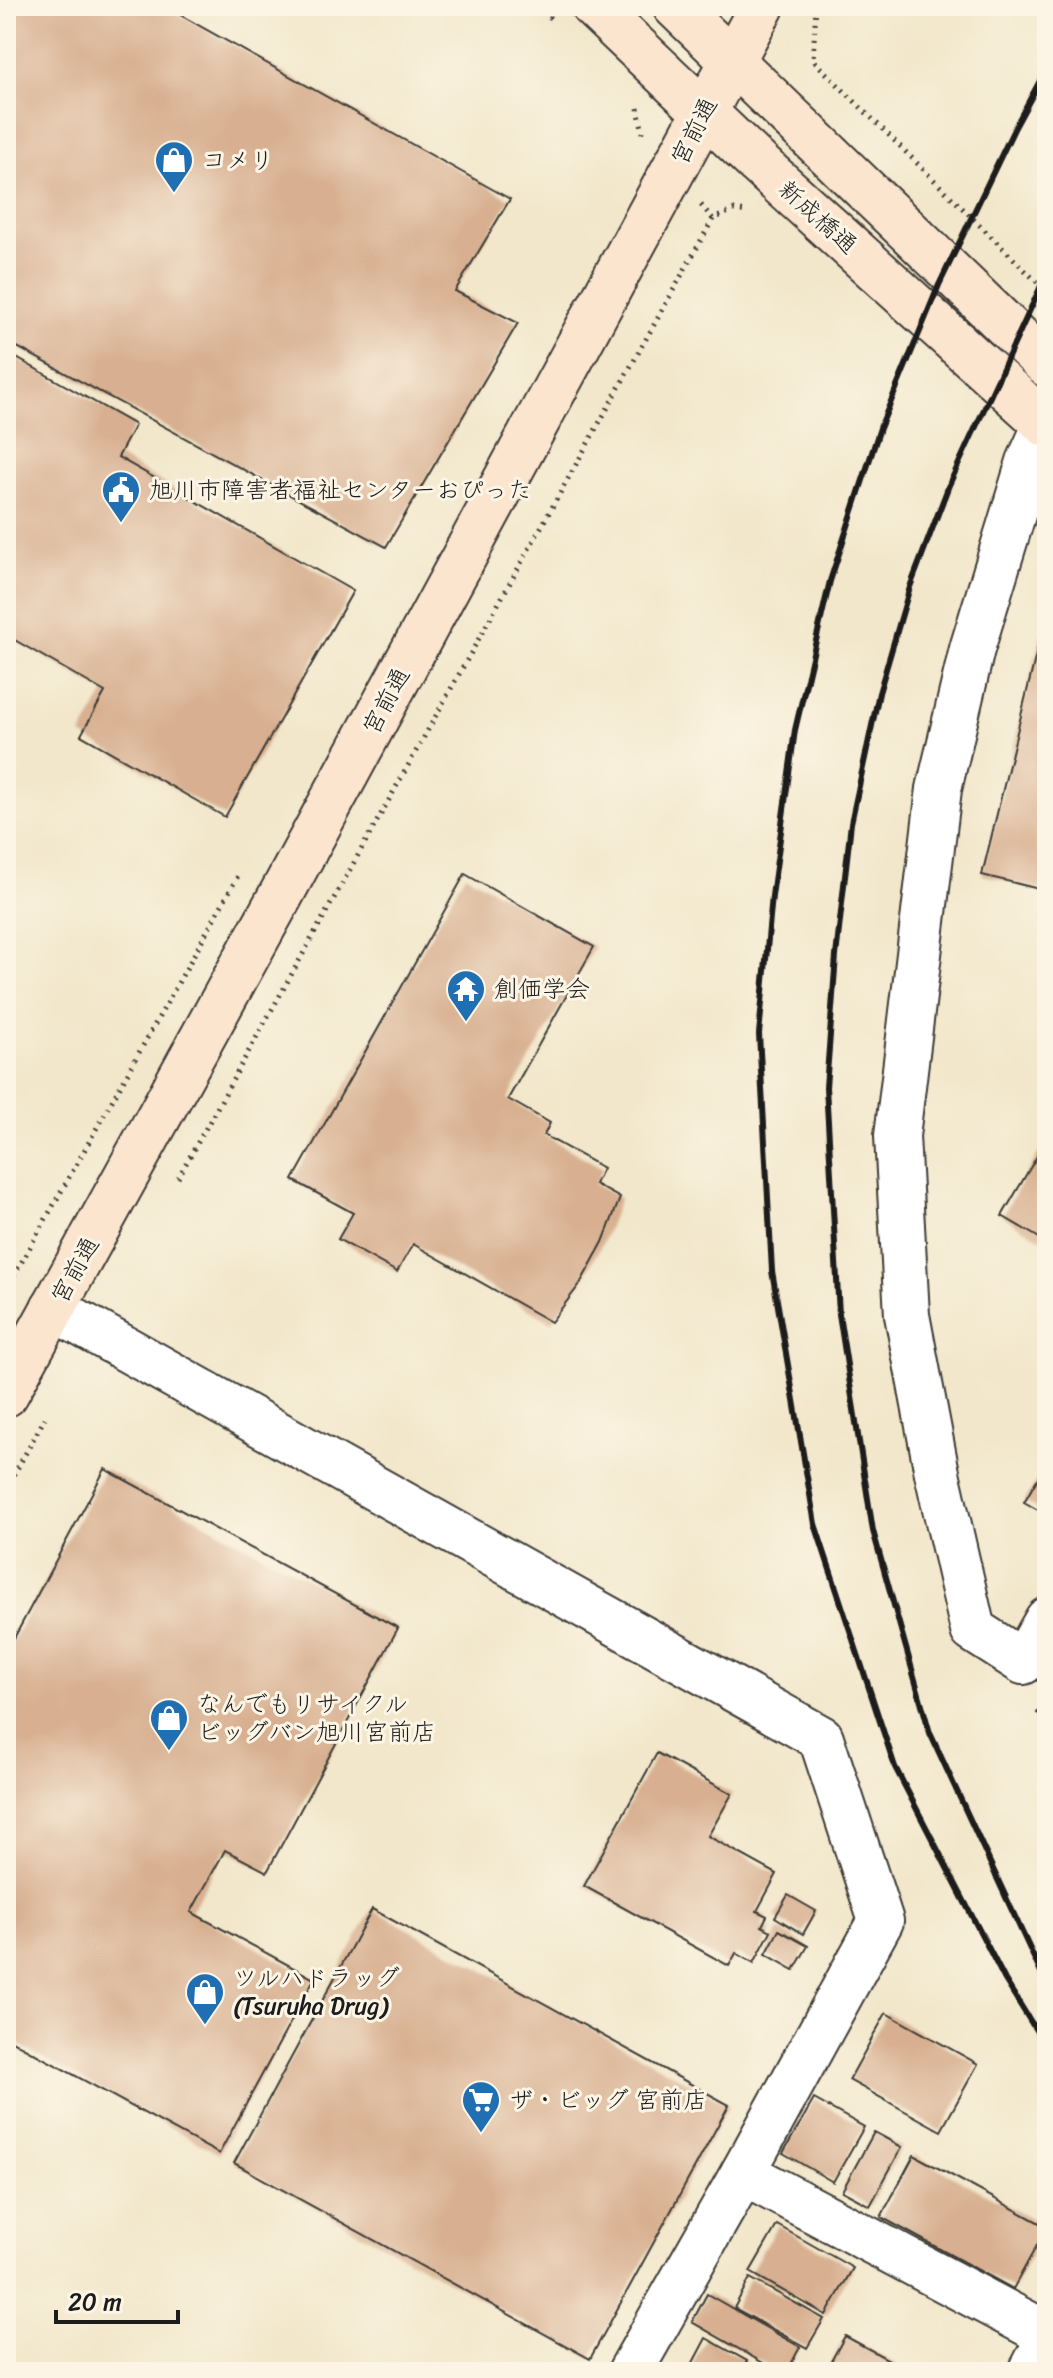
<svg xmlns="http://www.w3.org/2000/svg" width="1053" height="2378" viewBox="0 0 1053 2378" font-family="Sriracha,'Klee One',sans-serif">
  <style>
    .building { fill: #d8b091 }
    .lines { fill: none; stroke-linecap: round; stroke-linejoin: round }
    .street-casing { stroke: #3c3a36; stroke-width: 48 }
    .secondary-casing { stroke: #3c3a36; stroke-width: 48 }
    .path { stroke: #3c3a36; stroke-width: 5; stroke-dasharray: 2 6; stroke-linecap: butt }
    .street { stroke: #fff; stroke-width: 44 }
    .secondary { stroke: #fce5cf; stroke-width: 44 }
    .rail { stroke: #1c1c1c; stroke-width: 6 }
    .labels { text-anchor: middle; stroke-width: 6; stroke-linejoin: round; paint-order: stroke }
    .street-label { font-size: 24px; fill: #1c1c1c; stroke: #fcf5e5 }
    .poi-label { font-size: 24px; fill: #1c1c1c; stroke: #fcf5e5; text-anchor: start }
  </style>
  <rect width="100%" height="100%" fill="#fcf5e5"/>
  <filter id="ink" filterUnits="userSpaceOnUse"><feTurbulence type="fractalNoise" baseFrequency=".0125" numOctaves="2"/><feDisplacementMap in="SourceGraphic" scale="16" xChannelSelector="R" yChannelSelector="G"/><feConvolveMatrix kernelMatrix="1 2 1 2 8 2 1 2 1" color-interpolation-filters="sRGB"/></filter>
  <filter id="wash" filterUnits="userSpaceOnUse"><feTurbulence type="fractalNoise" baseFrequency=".006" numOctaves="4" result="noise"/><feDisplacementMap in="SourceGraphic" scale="32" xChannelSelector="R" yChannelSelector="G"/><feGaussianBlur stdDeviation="1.8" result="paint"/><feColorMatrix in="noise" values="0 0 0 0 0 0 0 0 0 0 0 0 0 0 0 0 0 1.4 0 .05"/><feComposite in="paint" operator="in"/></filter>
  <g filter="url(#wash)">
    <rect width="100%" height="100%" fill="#f2e7cb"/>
    <g id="blocks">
      <g class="building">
        <path d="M6,6H164L510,199L455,291L518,323L386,547L6,341Z"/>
        <path d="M6,352L135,425L118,457L353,591L225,817L81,735L105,692L6,635Z"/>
        <path d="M1041,634L1047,636V891L982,875Z"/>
        <path d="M465,874L594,947L508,1099L550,1123L544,1135L603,1168L595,1184L620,1198L603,1242L580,1284L551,1322L413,1244L397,1272L338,1239L353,1213L293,1180Z"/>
        <path d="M1047,1139V1229L1041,1239L1002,1216Z"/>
        <path d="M1047,1462V1515L1024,1502Z"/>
        <path d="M105,1469L398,1628L267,1872L225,1850L191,1912L314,1979L219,2154L6,2038V1653Z"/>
        <path d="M1047,1695V1718L1037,1713Z"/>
        <path d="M657,1753L732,1794L708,1836L777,1874L757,1911L767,1916L762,1926L771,1931L754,1963L736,1953L729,1966L584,1886Z"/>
        <path d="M788,1895L816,1911L803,1934L775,1917Z"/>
        <path d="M372,1909L729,2105L590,2359L234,2163Z"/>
        <path d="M779,1930L808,1946L794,1970L766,1954Z"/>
        <path d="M886,2013L978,2064L941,2131L849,2080Z"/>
        <path d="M814,2099L864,2127L833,2182L783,2153Z"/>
        <path d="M874,2132L902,2147L870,2206L842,2191Z"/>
        <path d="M914,2155L1047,2227L1013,2289L881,2217Z"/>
        <path d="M777,2225L853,2268L826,2315L750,2272Z"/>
        <path d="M750,2278L824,2319L807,2348L734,2308Z"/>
        <path d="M707,2294L800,2347L787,2372H779L692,2322Z"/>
        <path d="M845,2336L911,2372H825Z"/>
        <path d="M706,2338L747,2361L741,2372H688Z"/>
      </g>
    </g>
  </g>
  <g filter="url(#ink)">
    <use href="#blocks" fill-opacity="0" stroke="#3c3a36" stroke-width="2"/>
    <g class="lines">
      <defs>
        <g id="street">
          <path d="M1046,424L1029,462L972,649L939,789L897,1136L907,1315L937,1473L973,1630L1023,1662L1047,1620"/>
          <path d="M53,1308L821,1738L881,1921L743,2173L630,2372"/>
          <path d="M743,2173L1047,2334"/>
          <path d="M1031,2372L1047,2341"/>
        </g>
        <g id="secondary">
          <path d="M593,6L758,163L1047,425"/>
          <path d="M675,6L1047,365"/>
          <path d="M6,1394L281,895L762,6"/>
        </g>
      </defs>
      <use href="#street" class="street-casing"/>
      <use href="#secondary" class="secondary-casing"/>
      <g class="path">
        <path d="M537,6L551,19"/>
        <path d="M816,6L813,60L1047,292"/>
        <path d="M638,108L643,133"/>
        <path d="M701,205L713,219"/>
        <path d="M178,1178L713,219L734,210L747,212"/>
        <path d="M6,1290L238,876"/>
        <path d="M6,1489L45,1418"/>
      </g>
      <use href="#street" class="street"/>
      <use href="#secondary" class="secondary"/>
      <g class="rail">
        <path d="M1047,68L1015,127L939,285L880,428L830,581L795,730L772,896L759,1034L772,1271L815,1524L895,1767L1005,1980L1047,2048"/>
        <path d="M1047,273L949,485L910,587L879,693L851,823L836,956L826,1087L839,1314L873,1531L930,1733L1047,1986"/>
      </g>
    </g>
  </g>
  <defs>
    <symbol id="shop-pin" viewBox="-11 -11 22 30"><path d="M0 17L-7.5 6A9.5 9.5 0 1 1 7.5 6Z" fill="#1f6fb2" stroke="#fcf5e5"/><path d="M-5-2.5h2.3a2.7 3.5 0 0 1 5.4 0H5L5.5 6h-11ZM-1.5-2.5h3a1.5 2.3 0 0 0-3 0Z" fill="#fff"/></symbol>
    <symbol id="civic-pin" viewBox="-11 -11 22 30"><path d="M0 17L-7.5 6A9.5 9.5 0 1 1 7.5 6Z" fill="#1f6fb2" stroke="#fcf5e5"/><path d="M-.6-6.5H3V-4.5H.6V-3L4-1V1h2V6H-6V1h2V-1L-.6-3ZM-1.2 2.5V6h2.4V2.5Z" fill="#fff"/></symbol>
    <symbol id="temple-pin" viewBox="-11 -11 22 30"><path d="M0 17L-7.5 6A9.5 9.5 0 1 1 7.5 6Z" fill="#1f6fb2" stroke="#fcf5e5"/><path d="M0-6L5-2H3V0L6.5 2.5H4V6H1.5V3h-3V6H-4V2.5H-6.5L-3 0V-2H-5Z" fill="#fff"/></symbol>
    <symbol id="supermarket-pin" viewBox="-11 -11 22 30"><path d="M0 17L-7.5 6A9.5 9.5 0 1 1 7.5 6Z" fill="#1f6fb2" stroke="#fcf5e5"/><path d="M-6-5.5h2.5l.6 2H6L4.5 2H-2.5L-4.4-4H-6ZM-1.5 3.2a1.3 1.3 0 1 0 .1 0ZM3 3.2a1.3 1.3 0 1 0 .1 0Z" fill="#fff"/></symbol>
  </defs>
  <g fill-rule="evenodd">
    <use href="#shop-pin" x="152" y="138" width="44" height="60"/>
    <use href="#civic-pin" x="99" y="468" width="44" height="60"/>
    <use href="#temple-pin" x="444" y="967" width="44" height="60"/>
    <use href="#shop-pin" x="147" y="1696" width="44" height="60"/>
    <use href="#shop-pin" x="183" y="1970" width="44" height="60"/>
    <use href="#supermarket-pin" x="459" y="2078" width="44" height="60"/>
  </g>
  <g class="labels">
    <g class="street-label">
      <text transform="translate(694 131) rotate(-63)" y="8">宮前通</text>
      <text transform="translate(818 217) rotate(42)" y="8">新成橋通</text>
      <text transform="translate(386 701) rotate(-62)" y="8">宮前通</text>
      <text transform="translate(75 1270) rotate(-61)" y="8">宮前通</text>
    </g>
    <g class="poi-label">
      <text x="202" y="168">コメリ</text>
      <text x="149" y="498">旭川市障害者福祉センターおぴった</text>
      <text x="494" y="997">創価学会</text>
      <text x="197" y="1712">なんでもリサイクル<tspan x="197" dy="28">ビッグバン旭川宮前店</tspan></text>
      <text x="233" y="1986">ツルハドラッグ<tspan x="233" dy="28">(Tsuruha Drug)</tspan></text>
      <text x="509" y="2108">ザ・ビッグ 宮前店</text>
    </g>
  </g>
  <rect width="1053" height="2378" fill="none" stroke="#fcf5e5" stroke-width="32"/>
  <path d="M56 2310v12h122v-12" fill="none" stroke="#1c1c1c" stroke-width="4"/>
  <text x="68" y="2310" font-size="24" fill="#1c1c1c" stroke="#fcf5e5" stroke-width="6" paint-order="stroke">20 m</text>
</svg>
